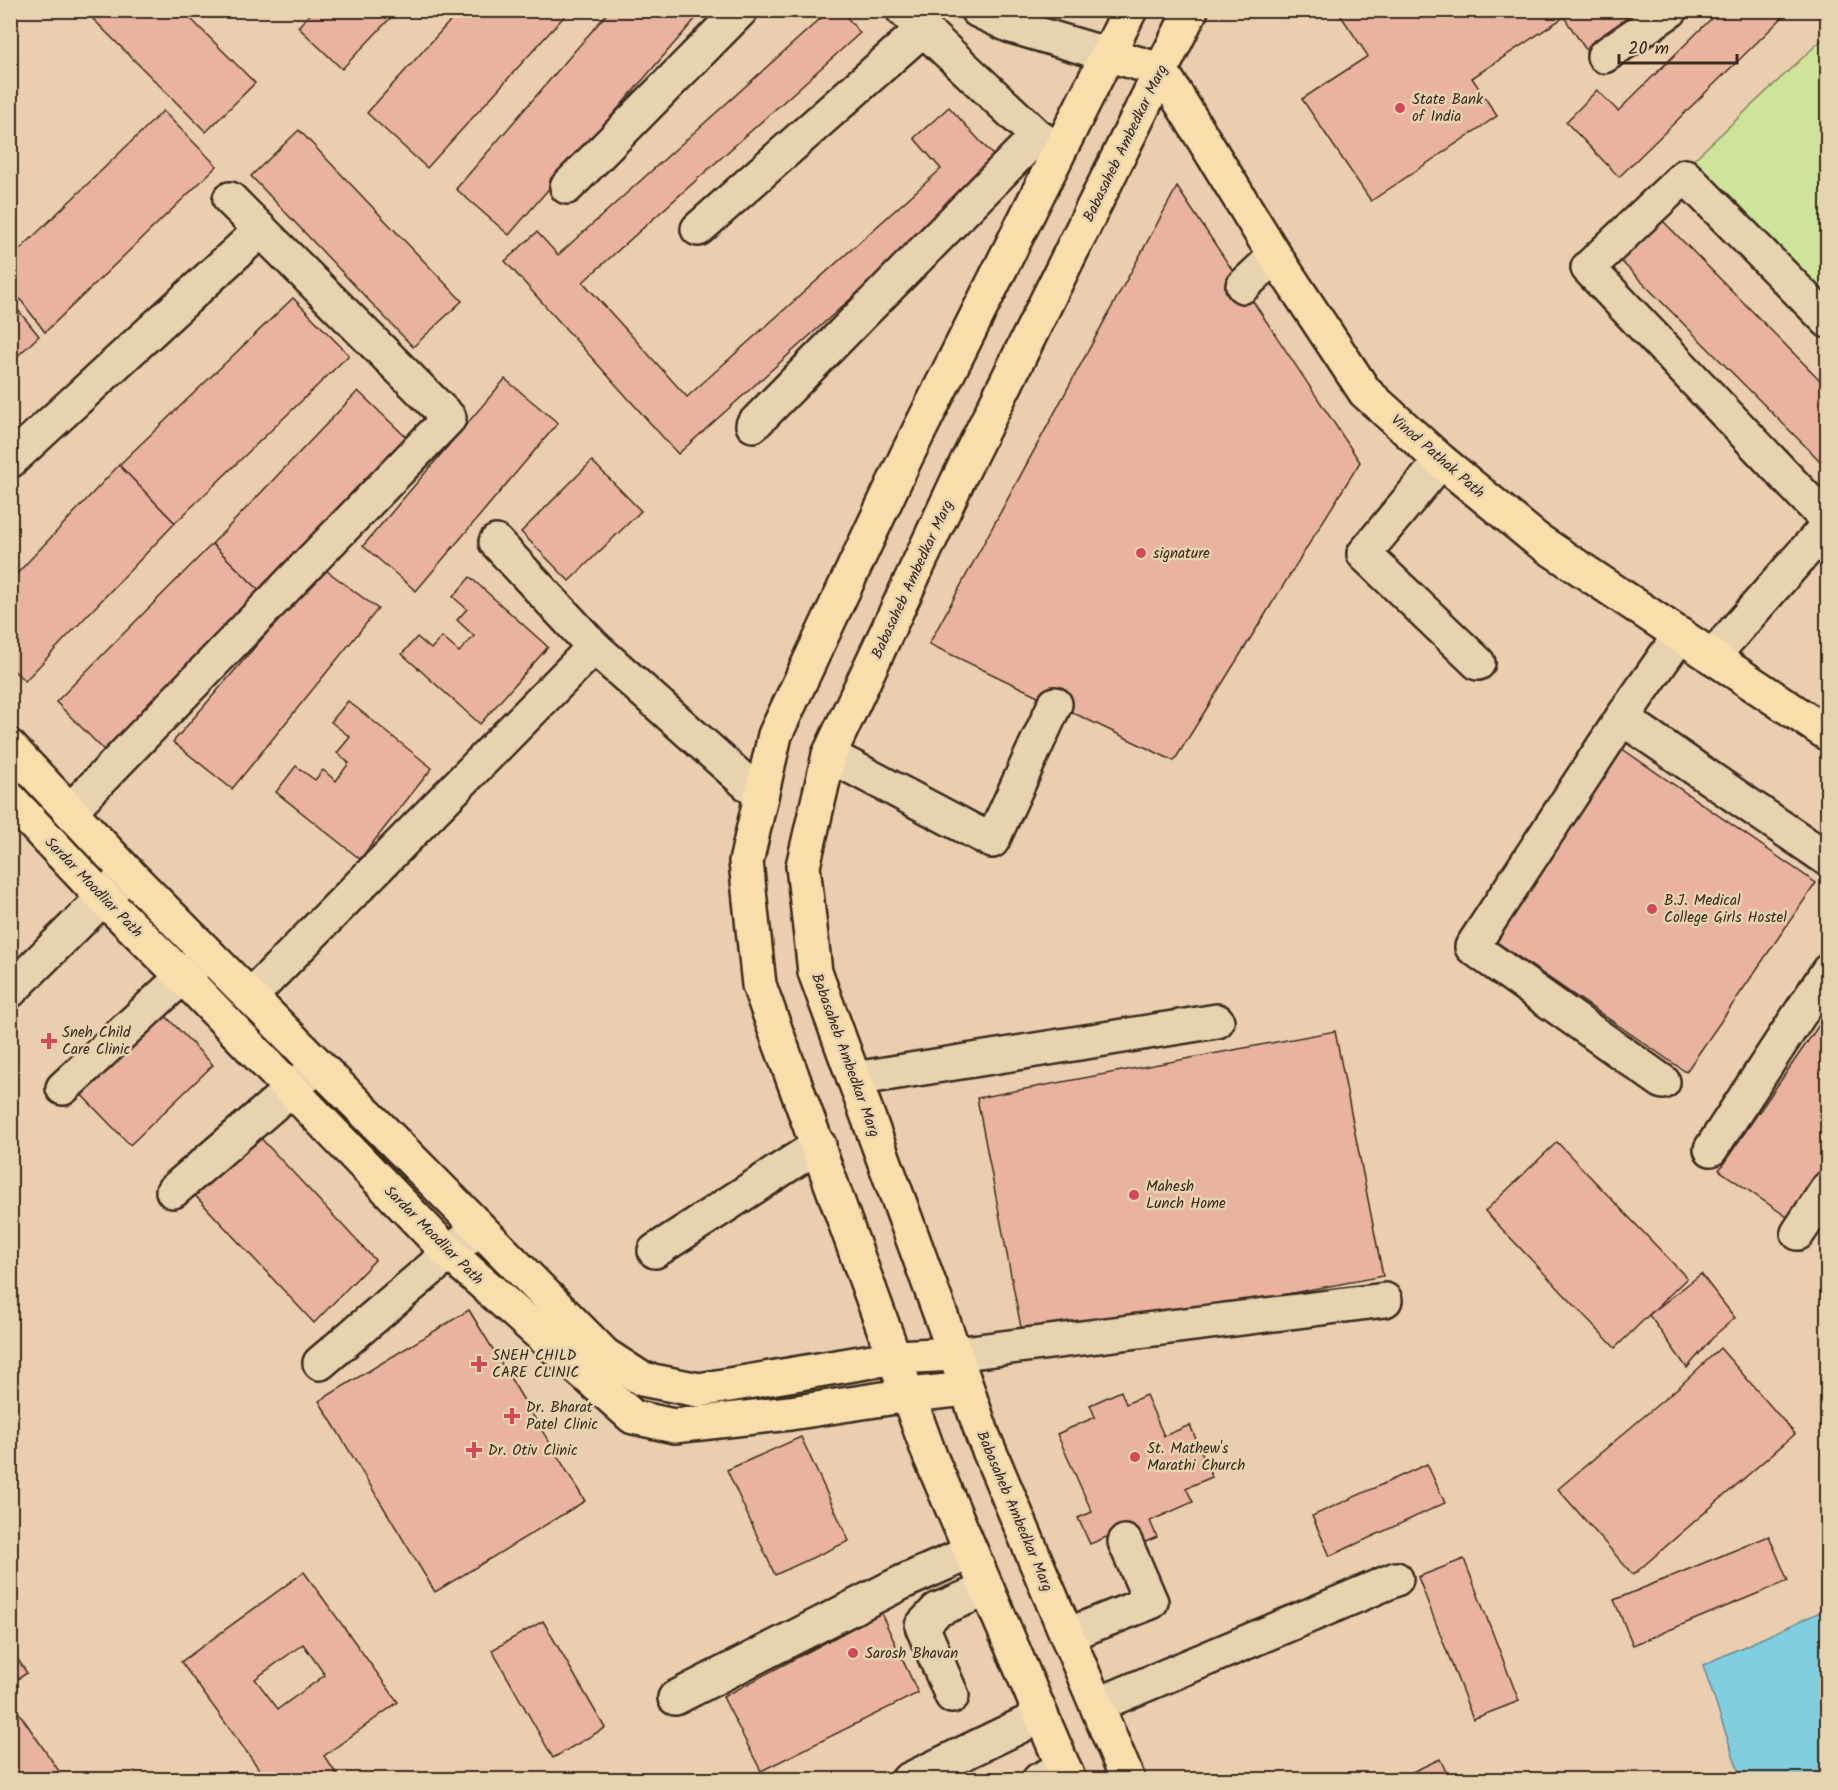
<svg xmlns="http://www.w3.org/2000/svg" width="1838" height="1790" viewBox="0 0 1838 1790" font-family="Kalam,sans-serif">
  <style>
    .green { fill: #cde49a; stroke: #84875c; stroke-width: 1.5 }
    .water { fill: #82cee1; stroke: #668c93; stroke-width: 1.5 }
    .building { fill: #eab3a0; stroke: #3b2a1e; stroke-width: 1.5; fill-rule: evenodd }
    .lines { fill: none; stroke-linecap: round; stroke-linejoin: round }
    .minor-casing { stroke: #3b2a1e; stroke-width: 38 }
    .major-casing { stroke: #3b2a1e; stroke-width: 38 }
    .minor { stroke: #e8d3b1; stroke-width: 33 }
    .major { stroke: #f8deab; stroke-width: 33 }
    .poi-dot { fill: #d1495b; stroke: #e8d3b1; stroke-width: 2 }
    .labels { text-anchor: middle; stroke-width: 5; stroke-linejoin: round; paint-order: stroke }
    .poi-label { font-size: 15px; fill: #3b2a1e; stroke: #e8d3b1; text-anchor: start }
    .street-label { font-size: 15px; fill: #3b2a1e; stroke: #e8d3b1 }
  </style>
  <rect width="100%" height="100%" fill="#eaceaf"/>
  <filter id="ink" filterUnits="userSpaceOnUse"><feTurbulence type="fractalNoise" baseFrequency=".0167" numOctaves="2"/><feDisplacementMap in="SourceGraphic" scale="12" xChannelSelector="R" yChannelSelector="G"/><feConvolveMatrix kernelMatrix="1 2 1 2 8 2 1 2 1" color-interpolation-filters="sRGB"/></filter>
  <g filter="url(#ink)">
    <path class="green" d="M1827,35V314L1689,164Z"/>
    <path class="water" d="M1827,1609V1779H1741L1703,1665Z"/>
    <g class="building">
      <path d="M84,10H182L255,83L206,132Z"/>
      <path d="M314,10H398L342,69L298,27Z"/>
      <path d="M460,10H570L427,168L367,113Z"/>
      <path d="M610,10H703L509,235L456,189Z"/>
      <path d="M830,10H841L860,33L583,282L687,397L941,169L914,138L949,107L1001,164L678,454L505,261L537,232L558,255Z"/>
      <path d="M1337,10H1651L1588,53L1564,17L1472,78L1497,116L1371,201L1302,99L1368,56Z"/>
      <path d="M1720,10H1790L1619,177L1566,122L1597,90L1618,111Z"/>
      <path d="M163,111L217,166L45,332L10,286V259Z"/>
      <path d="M299,130L462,301L413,347L251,176Z"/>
      <path d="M1177,187L1360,462L1174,761L929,644Z"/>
      <path d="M1657,215L1828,388V469L1615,255Z"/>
      <path d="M293,298L349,355L175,523L119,465Z"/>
      <path d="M10,300L39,336L10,363Z"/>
      <path d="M505,379L558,423L416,591L363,546Z"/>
      <path d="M358,391L409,440L263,594L212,544Z"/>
      <path d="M592,461L641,511L569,581L521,532Z"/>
      <path d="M119,465L175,523L25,681L10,667V581Z"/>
      <path d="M212,544L263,594L106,752L56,702Z"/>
      <path d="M323,568L378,609L232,789L173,742Z"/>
      <path d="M470,577L548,647L480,724L402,654L417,637L431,649L442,637L459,652L474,636L457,620L467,609L453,597Z"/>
      <path d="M348,701L432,768L360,859L276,792L296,766L315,780L323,770L336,781L349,763L337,753L350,737L331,722Z"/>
      <path d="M1618,746L1816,883L1686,1072L1488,936Z"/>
      <path d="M156,1006L213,1065L130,1145L73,1086Z"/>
      <path d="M1828,1012V1177L1796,1223L1719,1170Z"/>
      <path d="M1335,1031L1383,1276L1024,1343L977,1098Z"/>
      <path d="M255,1132L375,1260L314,1323L189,1189Z"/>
      <path d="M1557,1142L1687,1278L1615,1348L1485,1211Z"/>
      <path d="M1701,1274L1735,1318L1716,1334L1687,1368L1649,1315Z"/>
      <path d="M469,1310L585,1501L435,1592L319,1401Z"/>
      <path d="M1720,1348L1795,1434L1633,1575L1558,1489L1681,1385Z"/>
      <path d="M1121,1391L1126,1404L1146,1395L1164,1436L1190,1425L1212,1477L1186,1488L1193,1502L1150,1521L1157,1537L1136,1546L1128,1528L1090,1544L1078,1518L1092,1512L1057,1434L1095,1417L1090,1405Z"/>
      <path d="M801,1437L849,1541L775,1575L727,1470Z"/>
      <path d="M1427,1464L1445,1503L1330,1556L1312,1516Z"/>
      <path d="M1769,1536L1788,1581L1633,1645L1614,1600Z"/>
      <path d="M1464,1559L1519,1701L1473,1719L1418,1577Z"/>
      <path d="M304,1572L398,1702L324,1756L341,1780H267L181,1662ZM303,1644L325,1675L278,1709L255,1679Z"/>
      <path d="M881,1613L918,1693L761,1771L723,1697Z"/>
      <path d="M543,1621L605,1728L553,1758L492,1650Z"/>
      <path d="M10,1648L27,1673L10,1684Z"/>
      <path d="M13,1704L65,1780H10V1706Z"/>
      <path d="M1440,1759L1450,1780H1395Z"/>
    </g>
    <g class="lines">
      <defs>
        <g id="minor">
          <path d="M903,10L1037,136L1054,147"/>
          <path d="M977,10L1011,26L1109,55"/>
          <path d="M1604,56L1671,10"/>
          <path d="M567,187L741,10"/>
          <path d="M698,229L922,30"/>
          <path d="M1243,286L1275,256"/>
          <path d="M1828,321L1685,176L1588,268L1828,521"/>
          <path d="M753,425L1037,136"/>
          <path d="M10,461L261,230"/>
          <path d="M1441,461L1364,554L1478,663"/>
          <path d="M496,542L594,647L761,796"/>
          <path d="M1712,657L1828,525"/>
          <path d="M1622,718L1826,858"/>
          <path d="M829,755L992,841L1055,704"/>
          <path d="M70,811L449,418L230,199"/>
          <path d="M10,991L128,873"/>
          <path d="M250,997L594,647"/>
          <path d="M854,1079L1217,1021"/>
          <path d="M1663,1082L1472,947L1622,718L1680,635"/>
          <path d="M63,1088L207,954"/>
          <path d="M1711,1149L1828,971"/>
          <path d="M173,1191L318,1066"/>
          <path d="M1798,1233L1828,1188"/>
          <path d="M655,1251L819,1145"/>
          <path d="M955,1354L1385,1300"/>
          <path d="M320,1363L479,1228"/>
          <path d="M1067,1635L1151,1602L1125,1542"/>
          <path d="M952,1696L922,1626L937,1610L987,1589"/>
          <path d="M675,1698L903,1582L971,1552"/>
          <path d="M1097,1705L1396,1579"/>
          <path d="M908,1780L1041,1716"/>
          <path d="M1039,1780L1064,1768"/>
        </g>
        <g id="major">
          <path d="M1109,55L1161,70L1275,256L1365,392L1441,461L1536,539L1828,734"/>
          <path d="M10,747L128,873L605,1355L642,1379L699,1390L896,1357L955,1354"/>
          <path d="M10,799L103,898L183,977L449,1253L633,1417L674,1426L790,1413L909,1395L967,1389"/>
          <path d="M1069,1780L930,1456L759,985L746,862L775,735L907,455L1130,10"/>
          <path d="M1128,1780L983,1436L955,1354L815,972L803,866L829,755L958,480L1191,10"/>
        </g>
      </defs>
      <use href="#minor" class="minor-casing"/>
      <use href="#major" class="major-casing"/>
      <use href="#minor" class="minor"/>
      <use href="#major" class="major"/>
    </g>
  </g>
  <g class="poi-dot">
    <circle cx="1400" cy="108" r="6"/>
    <circle cx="1141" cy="553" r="6"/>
    <circle cx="1652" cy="909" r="6"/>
    <path d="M46 1032h6v6h6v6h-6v6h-6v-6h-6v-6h6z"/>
    <circle cx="1134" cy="1195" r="6"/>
    <path d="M476 1355h6v6h6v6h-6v6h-6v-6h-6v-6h6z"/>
    <path d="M509 1407h6v6h6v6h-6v6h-6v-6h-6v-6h6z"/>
    <path d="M471 1441h6v6h6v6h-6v6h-6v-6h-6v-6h6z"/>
    <circle cx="1135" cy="1457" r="6"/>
    <circle cx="853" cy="1653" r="6"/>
  </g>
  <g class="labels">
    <g class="poi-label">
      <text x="1412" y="104">State Bank<tspan x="1412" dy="17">of India</tspan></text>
      <text x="1153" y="558">signature</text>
      <text x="1664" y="905">B.J. Medical<tspan x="1664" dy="17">College Girls Hostel</tspan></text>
      <text x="62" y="1037">Sneh Child<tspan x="62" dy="17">Care Clinic</tspan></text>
      <text x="1146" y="1191">Mahesh<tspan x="1146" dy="17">Lunch Home</tspan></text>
      <text x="492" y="1360">SNEH CHILD<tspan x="492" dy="17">CARE CLINIC</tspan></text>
      <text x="526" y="1412">Dr. Bharat<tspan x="526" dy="17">Patel Clinic</tspan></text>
      <text x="1147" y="1453">St. Mathew's<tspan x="1147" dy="17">Marathi Church</tspan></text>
      <text x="488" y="1455">Dr. Otiv Clinic</text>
      <text x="865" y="1658">Sarosh Bhavan</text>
    </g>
    <g class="street-label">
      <text transform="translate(1125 143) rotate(-64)" y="5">Babasaheb Ambedkar Marg</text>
      <text transform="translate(1438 456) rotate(41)" y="5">Vinod Pathak Path</text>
      <text transform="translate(912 579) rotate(-65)" y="5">Babasaheb Ambedkar Marg</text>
      <text transform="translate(94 887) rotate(46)" y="5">Sardar Moodliar Path</text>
      <text transform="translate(846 1055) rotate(70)" y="5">Babasaheb Ambedkar Marg</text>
      <text transform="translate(434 1235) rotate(45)" y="5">Sardar Moodliar Path</text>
      <text transform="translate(1015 1511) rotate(67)" y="5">Babasaheb Ambedkar Marg</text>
    </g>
  </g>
  <rect width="1838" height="1790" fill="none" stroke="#e8d3b1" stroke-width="36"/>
  <rect x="18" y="18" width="1802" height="1754" fill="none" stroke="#3b2a1e" stroke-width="2" filter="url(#ink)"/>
  <path d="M1619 54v9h118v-9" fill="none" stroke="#3b2a1e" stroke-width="3"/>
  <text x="1628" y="54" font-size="18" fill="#3b2a1e" stroke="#e8d3b1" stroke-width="4.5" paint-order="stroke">20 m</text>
</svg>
